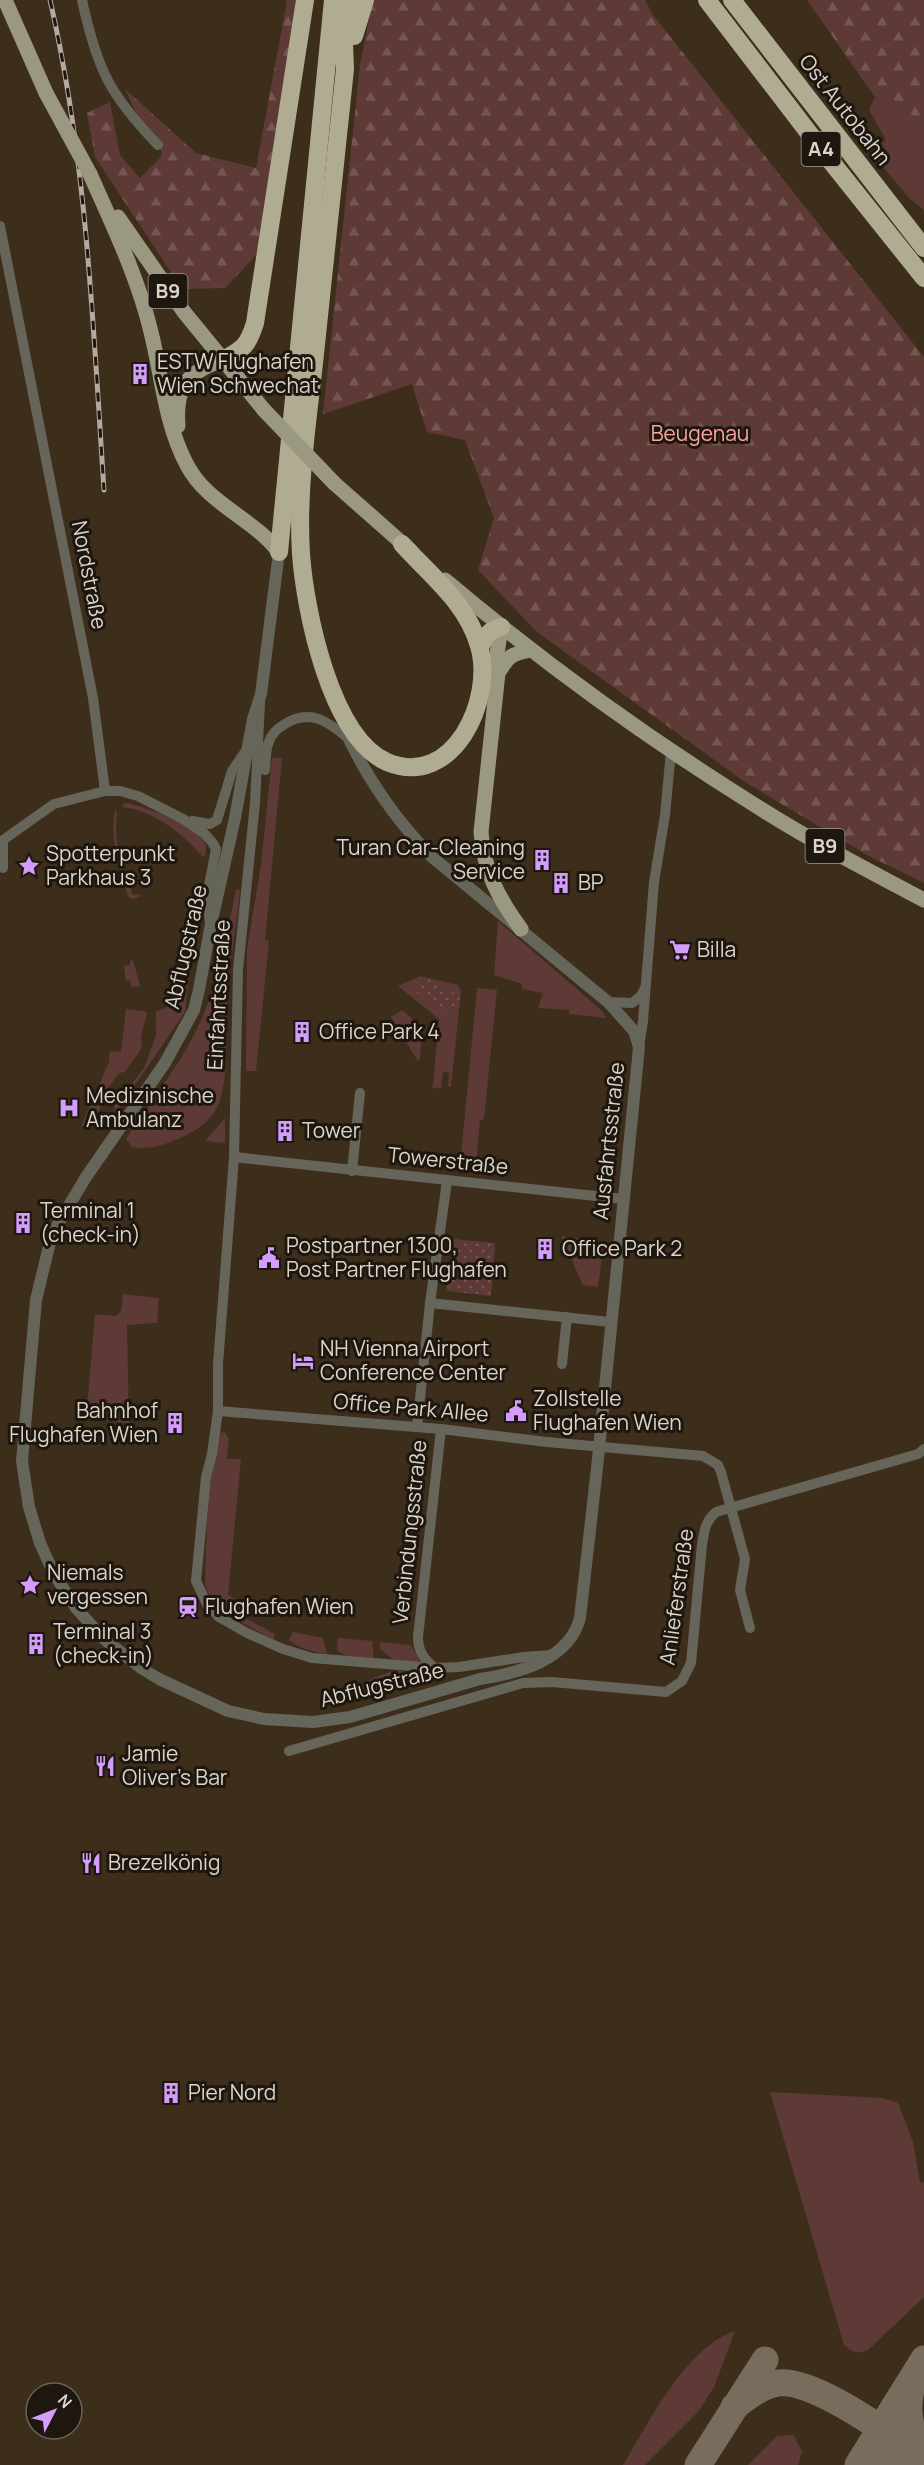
<svg xmlns="http://www.w3.org/2000/svg" width="924" height="2465" viewBox="0 0 924 2465" font-family="Manrope,sans-serif">
  <style>
    .grass { fill: #5e3a37 }
    .forest { fill: url(#forest-firs) }
    .park { fill: url(#park-dots) }
    .lines { fill: none; stroke-linecap: round; stroke-linejoin: round }
    .taxiway { stroke: #786c5c; stroke-width: 27 }
    .minor { stroke: #66655a; stroke-width: 10 }
    .tertiary { stroke: #66655a; stroke-width: 12 }
    .primary { stroke: #9b9882; stroke-width: 15 }
    .motorway { stroke: #b0ac92; stroke-width: 18 }
    .rail-casing { stroke: #b4a99c; stroke-width: 5 }
    .rail { stroke: #1e170f; stroke-width: 3; stroke-dasharray: 9; stroke-linecap: butt }
    .tertiary-bridge { stroke: #66655a; stroke-width: 12 }
    .primary-bridge { stroke: #9b9882; stroke-width: 15 }
    .labels { text-anchor: middle; stroke-width: 6; stroke-linejoin: round; paint-order: stroke }
    .shield { fill: #1e170f; stroke: #a49b91; stroke-width: 1.5 }
    .shield-label { font-size: 20px; font-weight: bold; fill: #ddd4c9 }
    .street-label { font-size: 21px; fill: #ddd4c9; stroke: #1e170f }
    .poi-label { font-size: 21px; fill: #ddd4c9; stroke: #1e170f; text-anchor: start }
    .park-label { font-size: 21px; fill: #fda49d; stroke: #1e170f }
  </style>
  <defs>
    <pattern id="forest-firs" width="22" height="20" patternUnits="userSpaceOnUse" patternTransform="scale(1.5)"><rect width="22" height="20" fill="#5e3a37"/><path d="M5 1l3.5 6h-7zM16 11l3.5 6h-7z" fill="#755653"/></pattern>
    <pattern id="park-dots" width="8" height="8" patternUnits="userSpaceOnUse" patternTransform="scale(1.5)"><rect width="8" height="8" fill="#5e3a37"/><path d="M2 2h.1M6 6h.1" fill="none" stroke="#755653" stroke-width="1.8" stroke-linecap="round"/></pattern>
  </defs>
  <rect width="100%" height="100%" fill="#3c2e1b"/>
  <g class="grass">
    <path d="M875,97L924,121V210L908,197L870,151L886,140L869,110Z"/>
    <path d="M272,758H282L265,940L269,941L256,1071H246L247,950L261,864Z"/>
    <path d="M127,803C143,806 194,825 203,839C207,845 206,851 205,857L202,856C182,833 154,811 123,807V804Z"/>
    <path d="M115,811L117,812C113,842 122,868 133,895L140,894L139,897L132,899L128,896C121,869 109,839 115,811Z"/>
    <path d="M236,889L240,890C237,923 231,954 228,986C225,1017 230,1080 218,1105C211,1122 196,1131 180,1138C164,1145 150,1150 132,1147L126,1139C148,1105 173,1074 192,1039C217,992 226,941 236,889Z"/>
    <path d="M498,921L600,1009L607,1018L569,1014V1010L538,1008L543,993L522,989V984L494,975Z"/>
    <path d="M192,942L185,1012L115,1114L114,1106L144,1068L156,1035V1012L174,1004L181,995Z"/>
    <path d="M133,960L140,986L131,987L130,980L126,981L124,966L130,965V961Z"/>
    <path d="M420,976L458,985L461,991L451,1087H448L449,1073L443,1072L441,1089L431,1087L433,1084L439,1019L398,986Z"/>
    <path d="M477,988L497,990L484,1119L480,1120L476,1164L474,1167L460,1165Z"/>
    <path d="M126,1009L144,1011L147,1013L141,1037L142,1048L125,1072L119,1073L106,1091L107,1096L91,1126H81L109,1062L110,1051L121,1052Z"/>
    <path d="M402,1010L418,1024V1027L402,1035L391,1017Z"/>
    <path d="M418,1031L422,1034L420,1059L418,1061L404,1039Z"/>
    <path d="M225,1118V1143L205,1141Z"/>
    <path d="M561,1236L604,1242L598,1287L583,1285Z"/>
    <path d="M123,1294L159,1298L157,1323L127,1325L129,1423L86,1419L95,1314L116,1316L121,1311Z"/>
    <path d="M224,1432L229,1438L227,1459H241L228,1595L250,1608L245,1618L275,1634L274,1640L226,1614L210,1597L205,1585L207,1521L211,1473L220,1433Z"/>
    <path d="M293,1632L323,1638L327,1654C312,1652 301,1649 289,1640Z"/>
    <path d="M338,1638L372,1641L374,1658L346,1656L337,1650Z"/>
    <path d="M380,1642L411,1645L420,1662L394,1660L380,1649Z"/>
    <path d="M397,1671L417,1673C393,1688 366,1694 338,1696V1692C360,1689 375,1673 397,1671Z"/>
    <path d="M770,2092L882,2098L898,2103L913,2142L920,2183L924,2182V2297L868,2350C858,2354 853,2353 844,2345Z"/>
    <path d="M735,2331L714,2387L698,2412L645,2465H623C651,2420 684,2349 735,2331Z"/>
    <path d="M794,2435L802,2452L798,2465H748L777,2436Z"/>
  </g>
  <g class="forest">
    <path d="M285,0H298L264,220L256,255L225,288L182,289L95,157L87,113L110,102L120,155L140,178L161,157V142L136,113L125,89L196,153L256,168L287,1Z"/>
    <path d="M373,0H645L653,15L924,357V883L869,856L745,782L537,632L478,570L494,518L465,440L427,432L412,384L323,414L360,65Z"/>
    <path d="M807,0H924V121L875,97Z"/>
  </g>
  <g class="park">
    <path d="M428,978L449,992L460,994L459,1008L439,1012L415,991Z"/>
    <path d="M452,1239L495,1243L491,1296L447,1291Z"/>
  </g>
  <g class="lines">
    <g class="taxiway">
      <path d="M913,2381C906,2404 907,2432 924,2450"/>
      <path d="M734,2407C747,2397 761,2386 778,2383C814,2378 891,2436 924,2457"/>
      <path d="M698,2465L765,2360"/>
      <path d="M858,2465L924,2359"/>
      <path d="M872,2465L899,2458L924,2461"/>
    </g>
    <g class="minor">
      <path d="M82,0C97,69 109,94 158,145"/>
      <path d="M0,226L93,698L105,791"/>
      <path d="M260,703L255,803L238,970L234,1157L218,1364V1411L212,1454L206,1477L196,1581L207,1604L219,1617L247,1633L283,1649L312,1658L435,1668L459,1667L524,1657L552,1655"/>
      <path d="M265,770C266,761 265,750 269,742C271,734 278,728 285,724C310,708 329,722 349,739"/>
      <path d="M192,821L210,824L217,820L232,771L247,749"/>
      <path d="M3,868V840L54,804L105,791H120L138,796L183,819L204,833L212,842L216,849L207,896L210,923"/>
      <path d="M608,1002L632,1003L641,996L645,988"/>
      <path d="M639,1047L643,1021L654,882L665,815L671,751"/>
      <path d="M234,1157L623,1199"/>
      <path d="M352,1171L360,1093"/>
      <path d="M430,1303L610,1322"/>
      <path d="M562,1364L567,1317"/>
      <path d="M218,1411L441,1429L547,1442L703,1456L718,1465L721,1472L745,1559L740,1590L750,1628"/>
      <path d="M417,1427L430,1303L447,1181"/>
      <path d="M435,1668C424,1659 418,1652 418,1637L441,1429"/>
      <path d="M289,1751L523,1683L552,1682L666,1692L682,1681L691,1663L702,1545C704,1532 705,1521 716,1512L918,1454L924,1449"/>
    </g>
    <g class="tertiary">
      <path d="M165,1063L194,1010L199,990L210,929L235,818L253,719L261,694L279,552"/>
      <path d="M86,1177L52,1234L36,1300L22,1461L29,1507L40,1543L54,1574L76,1608L104,1639L141,1668L159,1679L228,1711L264,1719L313,1722L350,1717L480,1679C519,1673 569,1660 580,1618L597,1468L639,1047L634,1031L608,1002L432,857C396,820 364,774 343,726"/>
    </g>
    <g class="primary">
      <path d="M5,0L46,93"/>
      <path d="M90,174C113,226 138,277 151,332C162,376 165,424 187,465C207,504 253,518 279,552"/>
      <path d="M118,217L184,312L264,410"/>
      <path d="M178,426C175,388 186,372 223,360"/>
      <path d="M334,483L411,551"/>
      <path d="M445,580C541,661 643,735 750,802C806,838 865,869 924,900"/>
      <path d="M501,627L496,661L498,673L481,832C484,872 498,897 521,929"/>
      <path d="M498,673C509,656 510,654 531,650"/>
    </g>
    <g class="motorway">
      <path d="M349,0L344,43L345,69C334,167 324,265 314,363C307,425 297,491 301,554C305,609 330,737 387,762C453,790 495,699 479,646C467,603 431,576 402,544"/>
      <path d="M707,0L825,154L924,278"/>
      <path d="M732,0L924,248"/>
      <path d="M354,36L365,0"/>
      <path d="M223,360C243,349 248,346 255,323L305,0"/>
      <path d="M279,552L333,0"/>
      <path d="M480,648C484,637 489,630 501,627"/>
    </g>
    <defs>
      <path id="rail" d="M50,0C87,161 93,326 104,490"/>
    </defs>
    <use href="#rail" class="rail-casing"/>
    <use href="#rail" class="rail"/>
    <path class="tertiary-bridge" d="M86,1177L165,1063"/>
    <g class="primary-bridge">
      <path d="M46,93L90,174"/>
      <path d="M264,410L334,483"/>
    </g>
  </g>
  <defs>
    <symbol id="building-bare" viewBox="-9 -9 18 18"><path d="M-4-6H4V6H1V3H-1V6H-4ZM-2.5-4.3h1.7v1.8h-1.7ZM.8-4.3h1.7v1.8H.8ZM-2.5-1h1.7V.8h-1.7ZM.8-1h1.7V.8H.8Z" fill="#d49cfb" stroke="#1e170f" stroke-width="2.5" paint-order="stroke"/></symbol>
    <symbol id="sight-bare" viewBox="-9 -9 18 18"><path d="M0-6L1.8-2.2L6-1.7L2.9 1.2L3.7 5.4L0 3.3L-3.7 5.4L-2.9 1.2L-6-1.7L-1.8-2.2Z" fill="#d49cfb" stroke="#1e170f" stroke-width="2.5" paint-order="stroke"/></symbol>
    <symbol id="supermarket-bare" viewBox="-9 -9 18 18"><path d="M-6-5.5h2.5l.6 2H6L4.5 2H-2.5L-4.4-4H-6ZM-1.5 3.2a1.3 1.3 0 1 0 .1 0ZM3 3.2a1.3 1.3 0 1 0 .1 0Z" fill="#d49cfb" stroke="#1e170f" stroke-width="2.5" paint-order="stroke"/></symbol>
    <symbol id="hospital-bare" viewBox="-9 -9 18 18"><path d="M-5-5h3v3.5h4V-5h3V5h-3V1.5h-4V5h-3Z" fill="#d49cfb" stroke="#1e170f" stroke-width="2.5" paint-order="stroke"/></symbol>
    <symbol id="civic-bare" viewBox="-9 -9 18 18"><path d="M-.6-6.5H3V-4.5H.6V-3L4-1V1h2V6H-6V1h2V-1L-.6-3ZM-1.2 2.5V6h2.4V2.5Z" fill="#d49cfb" stroke="#1e170f" stroke-width="2.5" paint-order="stroke"/></symbol>
    <symbol id="hotel-bare" viewBox="-9 -9 18 18"><path d="M-6-4.5h1.5V1H6V5H4.5V3h-9V5H-6ZM-4 0a1.8 1.8 0 1 1 3.6 0ZM.5 0V-2.5h3Q6-2.5 6 0Z" fill="#d49cfb" stroke="#1e170f" stroke-width="2.5" paint-order="stroke"/></symbol>
    <symbol id="station-bare" viewBox="-9 -9 18 18"><path d="M-3-6H3Q5-6 5-4V2Q5 4 3 4L4.5 6H3L1.5 4h-3L-3 6H-4.5L-3 4Q-5 4-5 2V-4Q-5-6-3-6ZM-3.5-4v3h7v-3ZM-3.5 1v1.5H-2V1ZM2 1v1.5H3.5V1Z" fill="#d49cfb" stroke="#1e170f" stroke-width="2.5" paint-order="stroke"/></symbol>
    <symbol id="restaurant-bare" viewBox="-9 -9 18 18"><path d="M-5-6h1v4h1v-4h1v4h1v-4h1v5L-1.5 .5V6h-2V.5L-5-1ZM5-6V6H3V1.5H1.5Q1.5-4 5-6Z" fill="#d49cfb" stroke="#1e170f" stroke-width="2.5" paint-order="stroke"/></symbol>
  </defs>
  <g fill-rule="evenodd">
    <use href="#building-bare" x="125" y="359" width="30" height="30"/>
    <use href="#building-bare" x="527" y="845" width="30" height="30"/>
    <use href="#sight-bare" x="14" y="851" width="30" height="30"/>
    <use href="#building-bare" x="546" y="868" width="30" height="30"/>
    <use href="#supermarket-bare" x="665" y="935" width="30" height="30"/>
    <use href="#building-bare" x="287" y="1017" width="30" height="30"/>
    <use href="#hospital-bare" x="54" y="1093" width="30" height="30"/>
    <use href="#building-bare" x="270" y="1116" width="30" height="30"/>
    <use href="#building-bare" x="8" y="1208" width="30" height="30"/>
    <use href="#building-bare" x="530" y="1234" width="30" height="30"/>
    <use href="#civic-bare" x="254" y="1243" width="30" height="30"/>
    <use href="#hotel-bare" x="288" y="1346" width="30" height="30"/>
    <use href="#civic-bare" x="501" y="1396" width="30" height="30"/>
    <use href="#building-bare" x="160" y="1408" width="30" height="30"/>
    <use href="#sight-bare" x="15" y="1570" width="30" height="30"/>
    <use href="#station-bare" x="173" y="1592" width="30" height="30"/>
    <use href="#building-bare" x="21" y="1629" width="30" height="30"/>
    <use href="#restaurant-bare" x="90" y="1751" width="30" height="30"/>
    <use href="#restaurant-bare" x="76" y="1848" width="30" height="30"/>
    <use href="#building-bare" x="156" y="2078" width="30" height="30"/>
  </g>
  <g class="labels">
    <g class="shield">
      <rect x="801.5" y="132" width="39" height="34" rx="4.5"/>
      <rect x="148.5" y="274" width="39" height="34" rx="4.5"/>
      <rect x="805.5" y="829" width="39" height="34" rx="4.5"/>
    </g>
    <g class="shield-label">
      <text x="821" y="156">A4</text>
      <text x="168" y="298">B9</text>
      <text x="825" y="853">B9</text>
    </g>
    <g class="street-label">
      <text transform="translate(845 110) rotate(52)" y="7">Ost Autobahn</text>
      <text transform="translate(89 575) rotate(79)" y="7">Nordstraße</text>
      <text transform="translate(186 947) rotate(-77)" y="7">Abflugstraße</text>
      <text transform="translate(219 995) rotate(-87)" y="7">Einfahrtsstraße</text>
      <text transform="translate(609 1141) rotate(-84)" y="7">Ausfahrtsstraße</text>
      <text transform="translate(448 1161) rotate(6)" y="7">Towerstraße</text>
      <text transform="translate(411 1408) rotate(5)" y="7">Office Park Allee</text>
      <text transform="translate(410 1532) rotate(-84)" y="7">Verbindungsstraße</text>
      <text transform="translate(677 1597) rotate(-82)" y="7">Anlieferstraße</text>
      <text transform="translate(382 1685) rotate(-14)" y="7">Abflugstraße</text>
    </g>
    <g class="poi-label">
      <text x="157" y="369">ESTW Flughafen<tspan x="157" dy="24">Wien Schwechat</tspan></text>
      <text x="525" y="855" text-anchor="end">Turan Car-Cleaning<tspan x="525" dy="24">Service</tspan></text>
      <text x="46" y="861">Spotterpunkt<tspan x="46" dy="24">Parkhaus 3</tspan></text>
      <text x="578" y="890">BP</text>
      <text x="697" y="957">Billa</text>
      <text x="319" y="1039">Office Park 4</text>
      <text x="86" y="1103">Medizinische<tspan x="86" dy="24">Ambulanz</tspan></text>
      <text x="302" y="1138">Tower</text>
      <text x="40" y="1218">Terminal 1<tspan x="40" dy="24">(check-in)</tspan></text>
      <text x="286" y="1253">Postpartner 1300,<tspan x="286" dy="24">Post Partner Flughafen</tspan></text>
      <text x="562" y="1256">Office Park 2</text>
      <text x="320" y="1356">NH Vienna Airport<tspan x="320" dy="24">Conference Center</tspan></text>
      <text x="533" y="1406">Zollstelle<tspan x="533" dy="24">Flughafen Wien</tspan></text>
      <text x="158" y="1418" text-anchor="end">Bahnhof<tspan x="158" dy="24">Flughafen Wien</tspan></text>
      <text x="47" y="1580">Niemals<tspan x="47" dy="24">vergessen</tspan></text>
      <text x="205" y="1614">Flughafen Wien</text>
      <text x="53" y="1639">Terminal 3<tspan x="53" dy="24">(check-in)</tspan></text>
      <text x="122" y="1761">Jamie<tspan x="122" dy="24">Oliver's Bar</tspan></text>
      <text x="108" y="1870">Brezelkönig</text>
      <text x="188" y="2100">Pier Nord</text>
    </g>
    <g class="park-label">
      <text x="700" y="441">Beugenau</text>
    </g>
  </g>
  <g transform="translate(54 2411) rotate(48)"><circle r="28" fill="#1e170f" stroke="#6a6359" stroke-width="1.5"/>
  <path d="M0-4.5L10 22L0 15L-10 22Z" fill="#d49cfb"/>
  <text y="-9" font-size="16" font-weight="bold" text-anchor="middle" fill="#ddd4c9">N</text>
  </g>
</svg>
